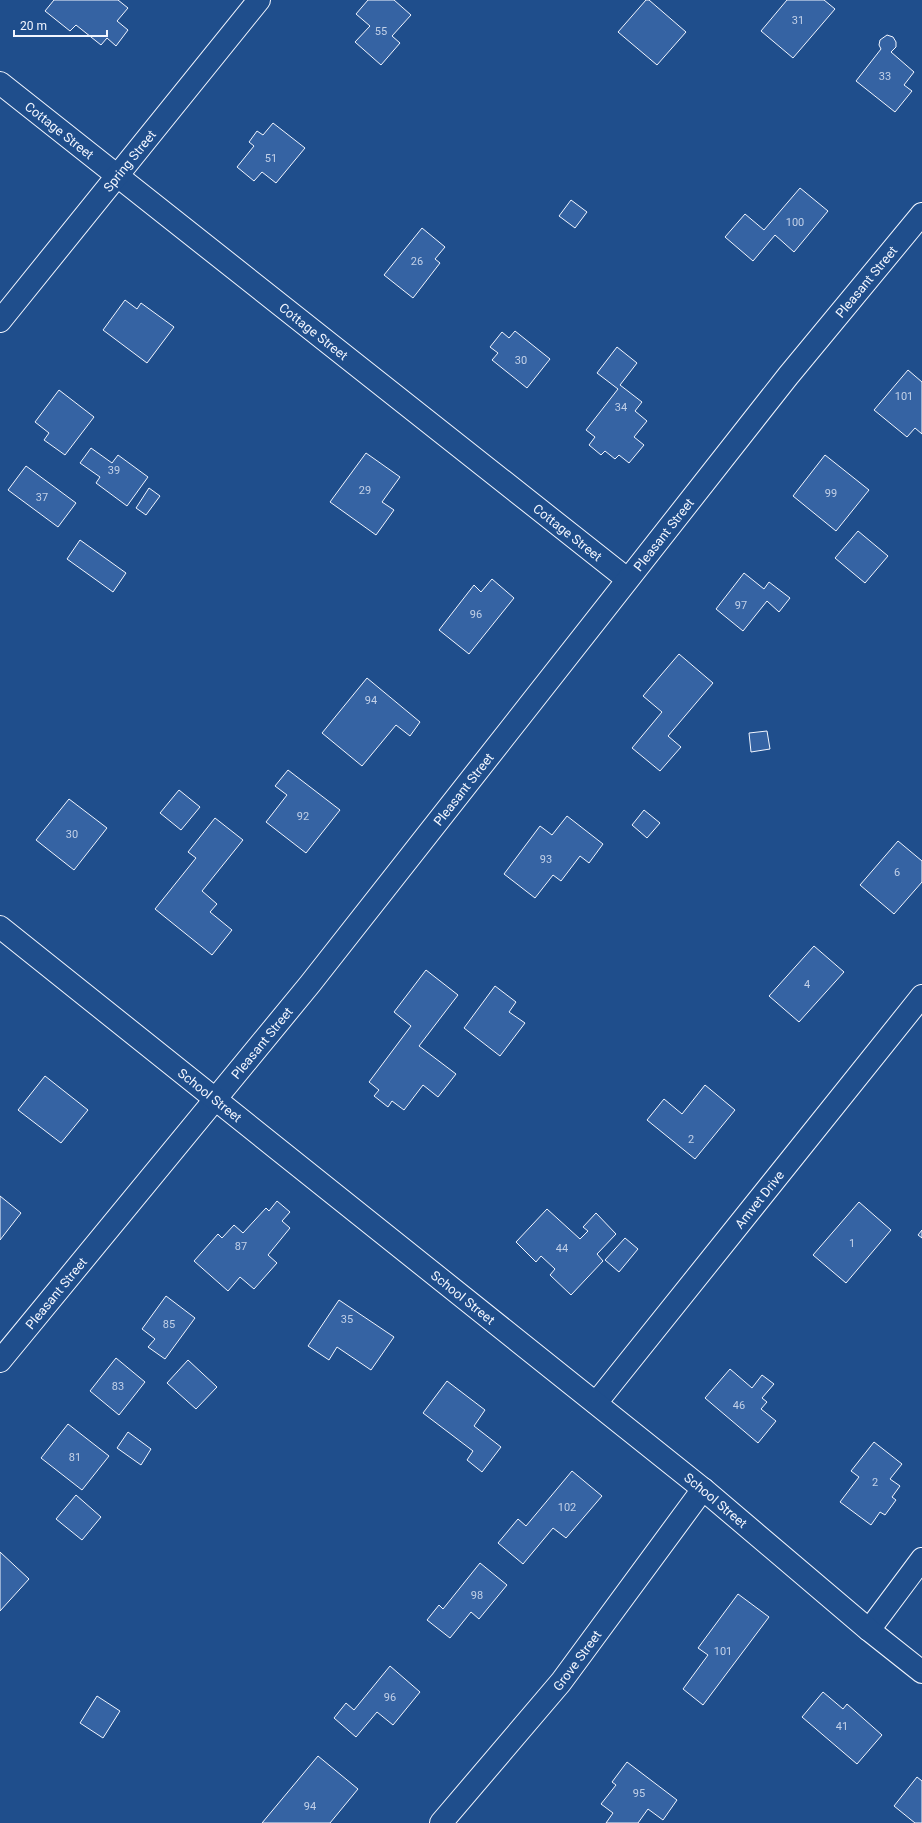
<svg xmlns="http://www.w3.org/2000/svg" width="922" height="1823" viewBox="0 0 922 1823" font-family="Roboto,sans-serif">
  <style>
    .building { fill: #3563a3; stroke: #f2f6ff }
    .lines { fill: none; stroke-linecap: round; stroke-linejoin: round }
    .minor-casing { stroke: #f2f6ff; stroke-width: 24 }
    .tertiary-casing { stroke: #f2f6ff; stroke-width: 24 }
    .minor { stroke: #1f4e8c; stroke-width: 22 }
    .tertiary { stroke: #1f4e8c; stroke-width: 22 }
    .labels { text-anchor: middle; stroke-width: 3; stroke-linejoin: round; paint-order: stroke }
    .number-label { font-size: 11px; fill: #c3d1e8 }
    .street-label { font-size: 13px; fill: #f2f6ff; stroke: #1f4e8c }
  </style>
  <rect width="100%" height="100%" fill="#1f4e8c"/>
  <g class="building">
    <path d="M54,0H118L128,8L117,21L128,30L116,46L107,38L101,45L76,25L70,31L45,11Z"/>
    <path d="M368,0H394L411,15L392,36L400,43L381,65L355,42L370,26L356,14Z"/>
    <path d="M646,0H649L686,32L657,65L618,32Z"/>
    <path d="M787,0H824L835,9L793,58L761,31Z"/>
    <path d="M887,35L893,37L896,42V47L891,52L914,72L904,85L912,91L895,112L856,81L881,49L879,45L880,40Z"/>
    <path d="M273,123L305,148L276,183L262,172L254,181L237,167L254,146L249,142L257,131L263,135Z"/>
    <path d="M800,188L828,211L794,252L775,235L753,261L725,237L745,214L764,230Z"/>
    <path d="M571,200L587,212L575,228L559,216Z"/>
    <path d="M422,228L445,247L435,259L440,263L413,298L384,275Z"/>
    <path d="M125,300L137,309L141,303L174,327L147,363L103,330Z"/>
    <path d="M515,331L550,359L527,388L492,360L498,353L490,347L502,332L509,338Z"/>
    <path d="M617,347L637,363L620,385L642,402L635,411L647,421L634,437L644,445L629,463L619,455L615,459L605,451L601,455L589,445L595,437L586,430L618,389L597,373Z"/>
    <path d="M908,370L922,382V434L915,428L907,437L874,410Z"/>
    <path d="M59,390L94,417L65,455L44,440L49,433L35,422Z"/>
    <path d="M91,448L112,463L118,455L148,477L127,506L96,483L100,477L80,463Z"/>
    <path d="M366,453L400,477L382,502L394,510L376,535L330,502Z"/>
    <path d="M825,455L869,490L836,531L793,496Z"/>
    <path d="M26,466L76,503L58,527L8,490Z"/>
    <path d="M149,488L160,496L146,515L136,508Z"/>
    <path d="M858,531L888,556L865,583L835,558Z"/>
    <path d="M80,540L126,573L113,592L67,559Z"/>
    <path d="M744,573L764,589L769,582L790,598L779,612L767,601L743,631L716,609Z"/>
    <path d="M492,579L514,598L469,654L439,630L474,585L481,592Z"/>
    <path d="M679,654L713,683L668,736L681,747L660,771L632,748L662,712L643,696Z"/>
    <path d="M367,678L420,722L410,736L396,725L362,766L322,733Z"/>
    <path d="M767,731L770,749L751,752L749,733Z"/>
    <path d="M288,770L340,810L306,853L266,822L287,795L275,786Z"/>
    <path d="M179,790L200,807L181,830L160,813Z"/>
    <path d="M69,799L107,828L74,870L36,840Z"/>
    <path d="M644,810L660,823L647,838L632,825Z"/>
    <path d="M567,816L603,844L589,863L580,856L561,881L553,875L535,898L504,874L540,826L552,835Z"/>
    <path d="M215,818L243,840L202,891L217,904L210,912L232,930L212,955L155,909L196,858L188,852Z"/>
    <path d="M898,841L922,861V882L894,914L860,885Z"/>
    <path d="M814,946L844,972L799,1022L769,996Z"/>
    <path d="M426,970L458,995L419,1046L456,1074L438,1097L423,1085L404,1110L392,1101L388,1107L374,1096L379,1090L369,1082L411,1026L394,1012Z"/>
    <path d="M495,986L516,1002L509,1012L525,1023L500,1056L464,1028Z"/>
    <path d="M45,1076L88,1110L61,1143L18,1110Z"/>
    <path d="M705,1085L735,1110L695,1159L647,1120L664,1099L682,1114Z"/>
    <path d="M0,1196L21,1213L0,1240Z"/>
    <path d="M277,1201L290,1212L282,1221L290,1228L268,1255L277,1263L254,1289L240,1277L228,1291L194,1261L218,1234L222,1238L234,1225L243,1233L266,1208L269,1211Z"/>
    <path d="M859,1202L891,1230L846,1283L813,1255Z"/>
    <path d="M547,1209L580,1239L588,1231L583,1227L596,1213L616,1234L597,1254L603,1261L571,1295L550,1275L555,1269L541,1256L536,1262L516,1242Z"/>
    <path d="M922,1230V1238L918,1235Z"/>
    <path d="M625,1238L638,1249L619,1272L605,1260Z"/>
    <path d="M166,1296L195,1318L165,1359L148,1347L155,1339L142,1329Z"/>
    <path d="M339,1300L394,1337L371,1370L337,1347L329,1360L308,1346Z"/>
    <path d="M116,1358L145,1382L119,1415L90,1391Z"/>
    <path d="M188,1360L217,1387L196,1409L167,1383Z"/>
    <path d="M730,1369L752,1388L762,1375L774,1384L762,1398L767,1402L761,1409L776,1421L758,1443L705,1398Z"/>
    <path d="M447,1381L485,1410L474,1426L501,1447L482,1472L467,1460L473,1451L423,1413Z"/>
    <path d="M68,1424L109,1456L82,1490L41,1458Z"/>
    <path d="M128,1432L151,1449L141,1465L117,1448Z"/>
    <path d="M874,1442L902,1464L890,1479L900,1486L892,1497L896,1500L885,1515L880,1512L871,1525L840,1502L859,1477L851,1471Z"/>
    <path d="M572,1471L602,1496L566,1538L553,1528L523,1564L498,1543L518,1519L526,1526Z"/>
    <path d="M76,1495L101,1517L82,1540L56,1519Z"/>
    <path d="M0,1552L29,1579L0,1611Z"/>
    <path d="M480,1563L507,1585L479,1619L471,1612L450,1638L427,1620L439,1605L443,1609Z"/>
    <path d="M738,1594L769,1617L703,1705L683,1689L708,1655L698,1648Z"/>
    <path d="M390,1666L420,1692L393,1725L377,1712L356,1737L334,1718L346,1703L354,1710Z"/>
    <path d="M823,1692L843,1709L847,1704L882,1735L857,1764L802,1717Z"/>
    <path d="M97,1696L120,1711L103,1738L80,1723Z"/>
    <path d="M318,1756L358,1789L330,1823H262Z"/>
    <path d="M627,1762L677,1800L663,1820L648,1809L638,1823H606L613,1813L601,1804L616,1785L612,1782Z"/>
    <path d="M917,1777L922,1781V1823H915L894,1806Z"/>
  </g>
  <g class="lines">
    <defs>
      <g id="minor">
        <path id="s1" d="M0,83L627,579"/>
        <path id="s2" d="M0,321L259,0"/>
        <path id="s3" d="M0,1361L310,984L788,376L922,214"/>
        <path id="s4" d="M596,1403L922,996"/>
        <path d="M869,1630L922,1559"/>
        <path id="s5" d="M441,1823L561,1682L703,1489"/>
      </g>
      <g id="tertiary">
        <path id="s6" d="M0,927L703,1489L869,1630L922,1672"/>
      </g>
    </defs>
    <use href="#minor" class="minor-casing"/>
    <use href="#tertiary" class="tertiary-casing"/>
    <use href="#minor" class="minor"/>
    <use href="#tertiary" class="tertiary"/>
  </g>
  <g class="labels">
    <g class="number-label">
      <text x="798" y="24">31</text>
      <text x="381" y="35">55</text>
      <text x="885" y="80">33</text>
      <text x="271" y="162">51</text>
      <text x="795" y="226">100</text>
      <text x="417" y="265">26</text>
      <text x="521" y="364">30</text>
      <text x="904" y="400">101</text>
      <text x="621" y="411">34</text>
      <text x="114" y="474">39</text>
      <text x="365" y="494">29</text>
      <text x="831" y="497">99</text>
      <text x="42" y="501">37</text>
      <text x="741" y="609">97</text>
      <text x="476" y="618">96</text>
      <text x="371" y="704">94</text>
      <text x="303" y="820">92</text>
      <text x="72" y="838">30</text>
      <text x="546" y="863">93</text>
      <text x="897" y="876">6</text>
      <text x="807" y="988">4</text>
      <text x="691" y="1143">2</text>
      <text x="852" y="1247">1</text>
      <text x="241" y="1250">87</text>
      <text x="562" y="1252">44</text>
      <text x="347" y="1323">35</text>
      <text x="169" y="1328">85</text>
      <text x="118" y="1390">83</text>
      <text x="739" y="1409">46</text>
      <text x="75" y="1461">81</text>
      <text x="875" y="1486">2</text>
      <text x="567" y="1511">102</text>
      <text x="477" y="1599">98</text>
      <text x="723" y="1655">101</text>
      <text x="390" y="1701">96</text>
      <text x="842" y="1730">41</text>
      <text x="639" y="1797">95</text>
      <text x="310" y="1810">94</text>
    </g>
    <g class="street-label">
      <text dy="5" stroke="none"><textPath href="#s1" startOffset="76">Cottage Street</textPath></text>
      <text dy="5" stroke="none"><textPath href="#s2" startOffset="206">Spring Street</textPath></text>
      <text dy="5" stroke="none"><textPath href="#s3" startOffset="1384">Pleasant Street</textPath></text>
      <text dy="5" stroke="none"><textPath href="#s1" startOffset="400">Cottage Street</textPath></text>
      <text dy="5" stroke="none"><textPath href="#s1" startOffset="724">Cottage Street</textPath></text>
      <text dy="5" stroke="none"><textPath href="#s3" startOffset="1060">Pleasant Street</textPath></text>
      <text dy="5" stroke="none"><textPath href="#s3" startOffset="736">Pleasant Street</textPath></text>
      <text dy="5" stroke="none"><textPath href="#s3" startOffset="412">Pleasant Street</textPath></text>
      <text dy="5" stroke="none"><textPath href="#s6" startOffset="269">School Street</textPath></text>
      <text dy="5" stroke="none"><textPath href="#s4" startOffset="261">Amvet Drive</textPath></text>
      <text dy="5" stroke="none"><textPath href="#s3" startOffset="88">Pleasant Street</textPath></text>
      <text dy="5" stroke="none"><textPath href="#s6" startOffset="593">School Street</textPath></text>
      <text dy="5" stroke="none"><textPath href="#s6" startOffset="917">School Street</textPath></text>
      <text dy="5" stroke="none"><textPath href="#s5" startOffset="212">Grove Street</textPath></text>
    </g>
  </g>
  <path d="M14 30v6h93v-6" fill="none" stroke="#f2f6ff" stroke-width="2"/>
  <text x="20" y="30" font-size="12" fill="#f2f6ff" stroke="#1f4e8c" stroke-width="3" paint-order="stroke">20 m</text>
</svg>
